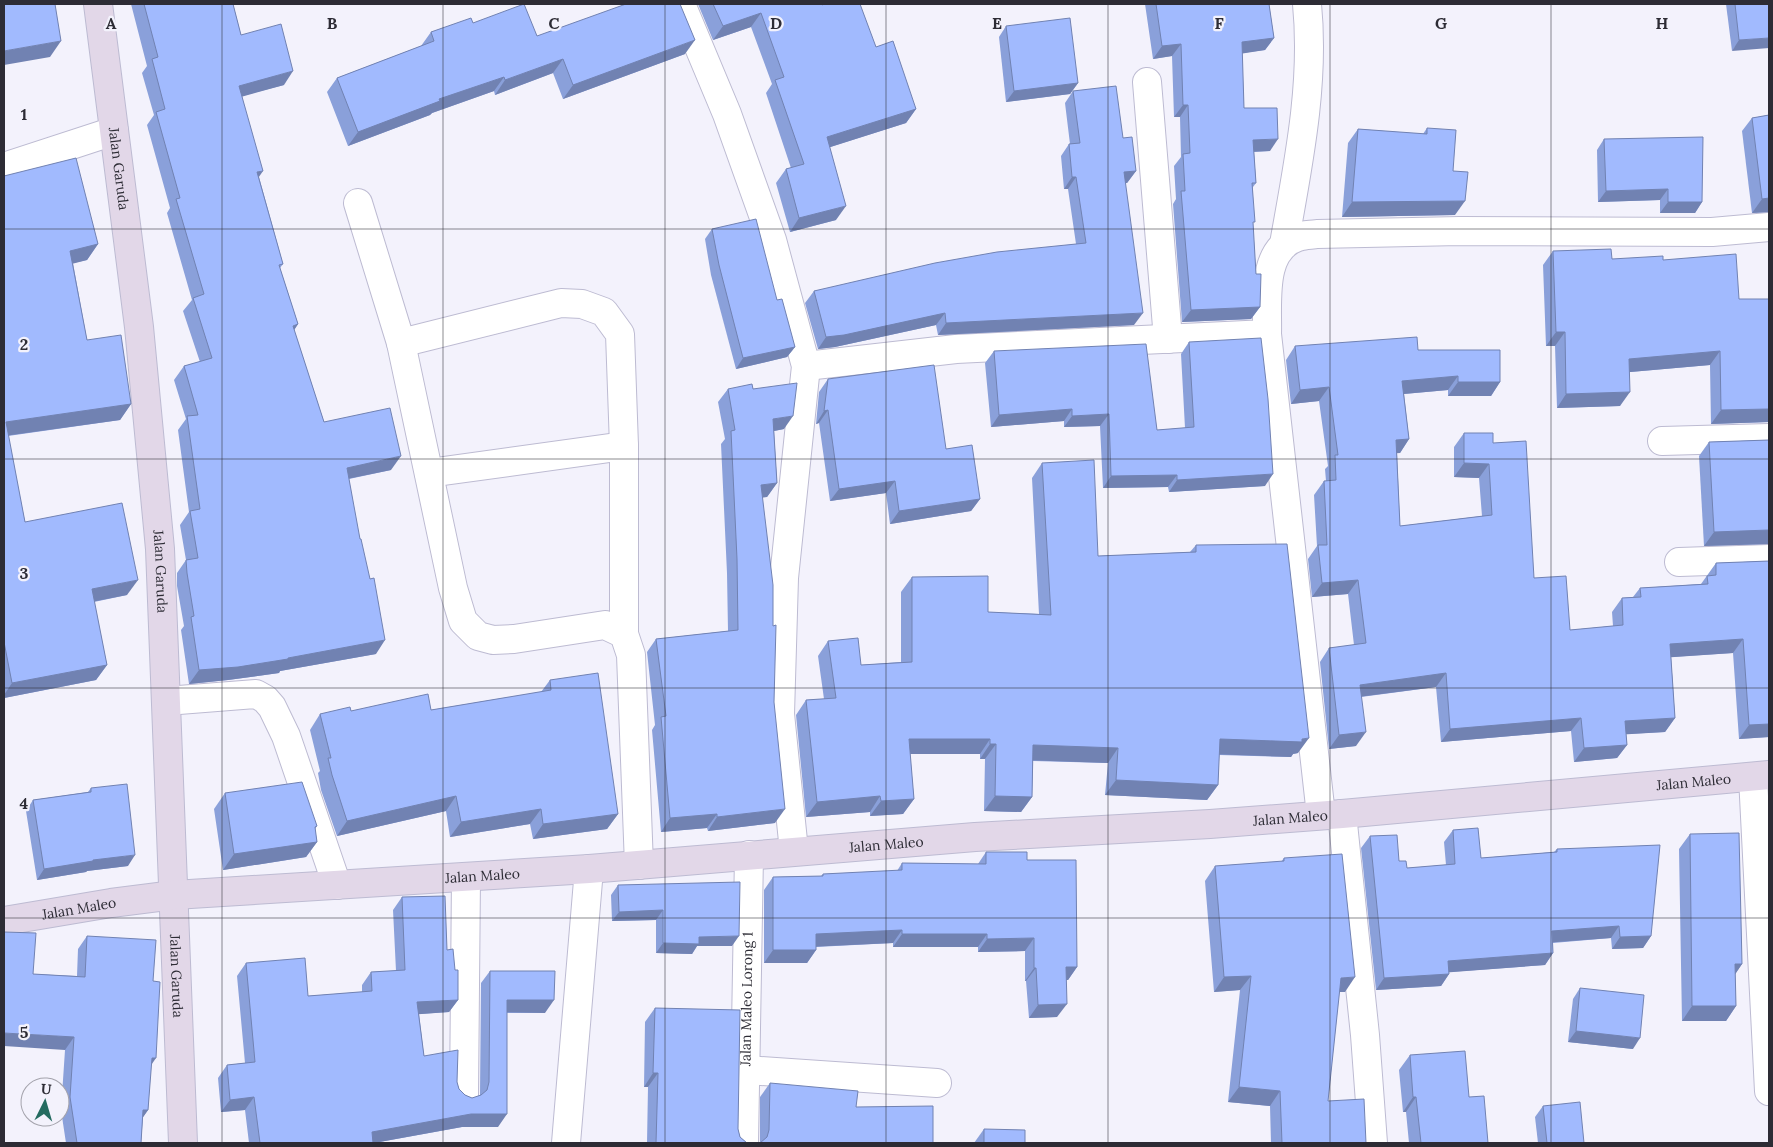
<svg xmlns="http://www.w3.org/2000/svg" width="1773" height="1147" viewBox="0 0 1773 1147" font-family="Lora,serif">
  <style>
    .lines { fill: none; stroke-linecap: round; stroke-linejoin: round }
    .street-casing { stroke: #bdbbd2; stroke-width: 30 }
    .secondary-casing { stroke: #bdbbd2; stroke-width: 30 }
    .street { stroke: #fff; stroke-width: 28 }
    .secondary { stroke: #e2d7e8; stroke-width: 28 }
    .wall { fill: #8aa0da }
    .shaded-wall { fill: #7182b2 }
    .building { fill: #a1bafe; stroke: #7182b2 }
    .grid { fill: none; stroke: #2d2c35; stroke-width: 1; stroke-opacity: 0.55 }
    .labels { text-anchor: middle; stroke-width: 4.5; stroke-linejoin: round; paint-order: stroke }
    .street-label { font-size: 14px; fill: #2d2c35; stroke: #f3f2fc }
    .grid-label { font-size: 16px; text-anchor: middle; font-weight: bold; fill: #2d2c35; stroke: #f3f2fc; stroke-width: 4.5; stroke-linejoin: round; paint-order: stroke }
  </style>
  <rect width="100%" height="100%" fill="#f3f2fc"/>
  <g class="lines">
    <defs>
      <g id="street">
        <path d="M681,4L727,114L772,240L806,366L784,578L780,714L794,851"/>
        <path d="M1147,82L1168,339"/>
        <path d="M4,167L114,131"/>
        <path d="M358,203L401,343L453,588L463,621L478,636L493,640L514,639L605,625L624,634L631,655L639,865"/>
        <path d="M1284,244C1298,165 1315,84 1307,4"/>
        <path d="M1267,334L1321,815"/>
        <path d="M401,343L561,303L582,304L604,312L620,334L624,446V634"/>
        <path d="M806,366L956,349L1267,334C1268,303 1260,249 1298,237C1303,235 1311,235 1317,234L1460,231L1712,232L1769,227"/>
        <path d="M1662,441L1769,438"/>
        <path d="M429,473L624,446"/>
        <path d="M1679,562L1769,559"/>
        <path d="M166,701L256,694L265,699L272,707L286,736L337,885"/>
        <path d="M1753,777L1769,1091"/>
        <path d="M1342,814L1365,1035L1373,1143"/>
        <path d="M746,1070L937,1083"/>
        <path d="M464,1095L466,877"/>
        <path d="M566,1143L589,869"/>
        <path id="s1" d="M744,1143L749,855"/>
      </g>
      <g id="secondary">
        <path id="s2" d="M98,4L139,327L160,549L183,1143"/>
        <path id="s3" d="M4,921L111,903L174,895L589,869L975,837L1210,824L1342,814L1769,775"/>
      </g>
    </defs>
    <use href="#street" class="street-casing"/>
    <use href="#secondary" class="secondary-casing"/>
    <use href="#street" class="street"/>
    <use href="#secondary" class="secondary"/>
  </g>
  <g class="wall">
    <path d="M131,4H233L241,35L284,85L242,96L259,177L283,264L280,268L298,324L294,330L324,422L391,470L349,479L376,654L280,671L279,673L228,680L189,684L181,630L184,626L177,586V573L186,560L180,525L189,512L178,430L186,419L174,380L184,366L200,362L183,311L192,300L167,213L170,208L147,125L154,115L142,73L147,66Z"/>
    <path d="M698,4H821L876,47L916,109L906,123L830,147L836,220L790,232L776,183L786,169L791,168L766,93L772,84L751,27L713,40Z"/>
    <path d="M1145,4H1269L1274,38L1265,50L1242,53L1244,108L1270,151L1254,152L1256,183L1253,187V225L1256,274L1260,307L1251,319L1182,322L1173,204L1176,199L1174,166L1181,157L1180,117H1174L1172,56L1153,59Z"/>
    <path d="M1726,4H1769L1732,51Z"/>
    <path d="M473,23L537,36L685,54L563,99L553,73L495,95L494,91L432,113L430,115L348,146L327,92L337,78L421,46L431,32Z"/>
    <path d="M1006,26L1078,83L1070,94L1006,102L999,37Z"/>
    <path d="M1073,91L1123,138L1136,171L1127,183H1125L1134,325L938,335L936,325L835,347L818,349L805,303L814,291L1076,244L1068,189H1064L1061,156L1069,144H1070L1065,103Z"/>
    <path d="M1769,115V212L1752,213L1742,131L1752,118Z"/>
    <path d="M1427,128L1453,171L1455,215L1342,217L1348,143L1358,129L1423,134Z"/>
    <path d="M1604,139L1702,202L1695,213H1660V200L1598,202L1597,150Z"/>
    <path d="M4,176L98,244L87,260L73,263L87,340L131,404L120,420L8,436L25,522L127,595L94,602L107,665L96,680L4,698Z"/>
    <path d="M712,229L777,300L795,347L787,357L736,369L711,275L705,239Z"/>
    <path d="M1553,251L1612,259L1663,260L1739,299L1769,422L1711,424L1710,365L1630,372L1620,406L1557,408L1555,346H1546L1543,265Z"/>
    <path d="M1189,342L1265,486L1169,492L1168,487L1103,488L1100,426L1064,427V421L991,427L985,363L994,351L1157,430L1185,428L1181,354Z"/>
    <path d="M1295,346L1418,350L1500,382L1491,396H1448V390L1404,394L1409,439L1400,453H1397L1400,526L1482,516L1479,478L1454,477V447L1464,433L1493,443L1534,578L1570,630L1613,626L1612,612L1622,598L1633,597L1640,588L1701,584L1716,563L1769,561V737L1739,739L1733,653L1671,657L1675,718L1665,732L1626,734L1627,745L1617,758L1574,762L1571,731L1441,742L1436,687L1361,697L1356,746L1329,749L1320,662L1329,648L1354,645L1348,594L1312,597L1308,559L1317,546L1314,495L1324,481H1326L1325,469L1328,466L1319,401L1291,404L1286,360Z"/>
    <path d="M828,379L946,449L980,499L971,511L890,524L886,493L830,501L819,423L816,424L819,392Z"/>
    <path d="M728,389H753L784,429L774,431L777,483L767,497H762L774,702L775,823L708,831L707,828L661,832L652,730L655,725L647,652L656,639L728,631L727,573L721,444L725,439L718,402Z"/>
    <path d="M1769,440V544L1704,546L1699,456L1709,442Z"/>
    <path d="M1042,463L1098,556L1190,552L1196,545L1298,753L1293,754L1291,757L1219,755L1218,785L1207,800L1105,795L1108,763L1033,761L1032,797L1021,812L984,811L985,759H980V754H910L914,799L903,814L870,816V812L806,817L796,715L806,700L824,699L818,656L828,641L861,665L901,662V592L912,577L988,612L1039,614L1032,478Z"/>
    <path d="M550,680L618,814L607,829L533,839L530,824L450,837L446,811L337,836L321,790L318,773L320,771L310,730L320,714L351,711L431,710L541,692Z"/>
    <path d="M91,788L128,866L87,871L86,872L37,880L26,811L33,800L88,792Z"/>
    <path d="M225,793L317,826L315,829L317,842L306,857L223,870L214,809Z"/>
    <path d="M1453,830L1481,858L1554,852L1557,849L1651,936L1643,948L1612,949L1611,938L1553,943V953L1545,965L1449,972V974L1441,986L1376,990L1361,848L1370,836L1407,868L1446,865L1444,842Z"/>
    <path d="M1690,834L1742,964L1735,974L1736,1006L1726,1021H1682L1679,849Z"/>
    <path d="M986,852L1027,860L1077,967L1068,980H1066L1057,1017L1029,1018L1026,981H1025V951L978,952V947H893V943L816,947V950L807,963H764V890L773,877L821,876L823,874L897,871L902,863L978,864Z"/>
    <path d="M1284,858L1345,992H1339L1328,1101L1366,1143H1271L1270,1106L1228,1102L1240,990L1214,992L1205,881L1215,866L1281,862Z"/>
    <path d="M618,885L732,946H697L692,954L656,953V920L612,921L611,895Z"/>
    <path d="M402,897L447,950L455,970L458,1000L449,1012L419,1014L424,1056L457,1082L459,1089L465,1095L472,1098L479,1096L480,1095L481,983L490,971L545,1013H507L498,1127H462L374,1143H249L245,1110L221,1112L218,1078L227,1065L245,1063L237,976L246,963L308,996L362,992V985L371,972L396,971L393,910Z"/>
    <path d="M87,936L153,981L151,1065L148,1110L143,1117L141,1143H66L61,1110L65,1050L33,974L77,976L78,949Z"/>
    <path d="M1580,988L1633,1049L1568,1042L1573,999Z"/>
    <path d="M655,1008L738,1129L740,1137L747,1143H647L648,1087H644L645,1022Z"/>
    <path d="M1410,1055L1469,1097L1488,1143H1409L1406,1112H1403L1399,1070Z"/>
    <path d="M770,1083L856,1107L760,1143V1097Z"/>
    <path d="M1543,1106L1584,1143H1538L1535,1117Z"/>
    <path d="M984,1129L1025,1143H974Z"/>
  </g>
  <g class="shaded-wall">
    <path d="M761,13L751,27L713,40L723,26Z"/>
    <path d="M1274,38L1265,50L1233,55L1242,42Z"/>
    <path d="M1769,38V48L1732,51L1739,40Z"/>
    <path d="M695,40L685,54L563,99L573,85Z"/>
    <path d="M61,41L50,57L4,65V51Z"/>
    <path d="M1181,44L1172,56L1153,59L1162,46Z"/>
    <path d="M563,59L553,73L495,95L505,80Z"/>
    <path d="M293,71L284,85L230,100L239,86Z"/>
    <path d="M504,77L494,91L432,113L430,115L348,146L358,132L439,99Z"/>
    <path d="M1078,83L1070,94L1006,102L1014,91Z"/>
    <path d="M1183,105H1188L1180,117H1174Z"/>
    <path d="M916,109L906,123L818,151L827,137Z"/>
    <path d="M1278,139L1270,151L1245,152L1253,140Z"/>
    <path d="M263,171L254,184L257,172Z"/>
    <path d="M1136,171L1127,183L1116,184L1124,172Z"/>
    <path d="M1072,177H1076L1068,189H1064Z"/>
    <path d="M1668,189L1660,200L1598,202L1606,191Z"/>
    <path d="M1769,198V212L1752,213L1762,199Z"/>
    <path d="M1465,201L1455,215L1342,217L1352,202Z"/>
    <path d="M1668,202H1702L1695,213H1660Z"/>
    <path d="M846,206L836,220L790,232L799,218Z"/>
    <path d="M98,244L87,260L60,267L70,251Z"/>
    <path d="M1260,307L1251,319L1182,322L1191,310Z"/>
    <path d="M945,313L936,325L835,347L818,349L826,337Z"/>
    <path d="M1143,313L1134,325L938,335L946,323Z"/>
    <path d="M298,324L289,338L293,326Z"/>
    <path d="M1556,332H1565L1555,346H1546Z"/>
    <path d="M795,347L787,357L736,369L743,358Z"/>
    <path d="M1720,351L1710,365L1619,373L1629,359Z"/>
    <path d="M1458,376L1448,390L1392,395L1402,381Z"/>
    <path d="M1458,382H1500L1491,396H1448Z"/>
    <path d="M1329,387L1319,401L1291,404L1300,390Z"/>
    <path d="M1630,392L1620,406L1557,408L1566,394Z"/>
    <path d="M131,404L120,420L4,436L6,422Z"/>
    <path d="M1072,409L1064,421L991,427L999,415Z"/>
    <path d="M1769,409V422L1711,424L1721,410Z"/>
    <path d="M828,410L819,423L816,424L824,411Z"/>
    <path d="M1109,414L1100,426L1064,427L1072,416Z"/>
    <path d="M793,416L784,429L764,433L773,419Z"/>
    <path d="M1409,439L1400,453L1386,454L1396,440Z"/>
    <path d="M401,456L391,470L337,481L347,468Z"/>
    <path d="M1464,463L1489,464L1479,478L1454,477Z"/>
    <path d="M1273,474L1265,486L1169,492L1177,480Z"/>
    <path d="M1177,475L1168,487L1103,488L1111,476Z"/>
    <path d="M895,481L886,493L830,501L839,489Z"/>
    <path d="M777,483L767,497L751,499L761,485Z"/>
    <path d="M980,499L971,511L890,524L899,511Z"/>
    <path d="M1769,530V544L1704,546L1714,532Z"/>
    <path d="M138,580L127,595L81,604L92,589Z"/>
    <path d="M1358,580L1348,594L1312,597L1322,583Z"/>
    <path d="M1743,639L1733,653L1660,658L1670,644Z"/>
    <path d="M385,640L376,654L280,671L279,673L228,680L189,684L199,670L288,658Z"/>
    <path d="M107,665L96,680L4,698V695L12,683Z"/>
    <path d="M1446,673L1436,687L1350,698L1360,685Z"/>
    <path d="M1581,718L1571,731L1441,742L1450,729Z"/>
    <path d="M1675,718L1665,732L1615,735L1625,721Z"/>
    <path d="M1769,724V737L1739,739L1749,725Z"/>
    <path d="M1366,732L1356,746L1329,749L1339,735Z"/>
    <path d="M1309,738L1298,753L1293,754L1291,757L1209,754L1220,739H1302Z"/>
    <path d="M909,739H990L980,754H898Z"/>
    <path d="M990,744H996L985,759H980Z"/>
    <path d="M1033,745L1118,748L1108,763L1022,760Z"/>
    <path d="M1627,745L1617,758L1574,762L1584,748Z"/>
    <path d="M1116,780L1218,785L1207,800L1105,795Z"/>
    <path d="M456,796L446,811L337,836L347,821Z"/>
    <path d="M880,796L870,812L806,817L817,802Z"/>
    <path d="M995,796L1032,797L1021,812L984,811Z"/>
    <path d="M914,799L903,814L870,816L881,801Z"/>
    <path d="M541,809L530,824L450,837L461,822Z"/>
    <path d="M785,809L775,823L708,831L717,817Z"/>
    <path d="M618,814L607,829L533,839L543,824Z"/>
    <path d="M717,814L707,828L661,832L670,818Z"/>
    <path d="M317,842L306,857L223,870L234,854Z"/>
    <path d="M135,855L128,866L87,871L86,872L37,880L44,869L93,860Z"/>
    <path d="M663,910L656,920L612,921L619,912Z"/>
    <path d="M1619,926L1611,938L1543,943L1552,931Z"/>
    <path d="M902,930L893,943L807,947L816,934Z"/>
    <path d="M902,934H987L978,947H893Z"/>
    <path d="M739,936L732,946H697L692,954L656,953L663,943L699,937Z"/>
    <path d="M1651,936L1643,948L1612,949L1620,937Z"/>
    <path d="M1034,938L1025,951L978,952L987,939Z"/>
    <path d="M773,950H816L807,963H764Z"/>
    <path d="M1553,953L1545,965L1440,973L1448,961Z"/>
    <path d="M1735,964H1742L1732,979Z"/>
    <path d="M1066,967H1077L1068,980H1056Z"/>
    <path d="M1034,968H1036L1026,981H1025Z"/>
    <path d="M1449,974L1441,986L1376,990L1384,978Z"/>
    <path d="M1251,976L1240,990L1214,992L1224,977Z"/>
    <path d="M1355,977L1345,992H1330L1341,978Z"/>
    <path d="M458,1000L449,1012L408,1015L417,1002Z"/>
    <path d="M507,1000H554L545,1013L498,1012Z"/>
    <path d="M1067,1004L1057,1017L1029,1018L1038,1005Z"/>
    <path d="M1692,1006H1736L1726,1021H1682Z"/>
    <path d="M1576,1031L1640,1038L1633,1049L1568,1042Z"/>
    <path d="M4,1033L74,1037L65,1050L4,1046Z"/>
    <path d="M152,1058H156L147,1071Z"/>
    <path d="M653,1073H658L648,1087H644Z"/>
    <path d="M1239,1087L1280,1091L1270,1106L1228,1102Z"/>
    <path d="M254,1097L245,1110L221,1112L230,1100Z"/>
    <path d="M1413,1097H1416L1406,1112H1403Z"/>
    <path d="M143,1110H148L139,1123Z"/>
    <path d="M471,1114H507L498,1127H462L374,1143H364L372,1132Z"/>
  </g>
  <g class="building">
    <path d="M4,4H55L61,41L4,51Z"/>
    <path d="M144,4H233L241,35L281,24L293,71L239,86L263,171L257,172L283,264L279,265L298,324L293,326L324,422L390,408L401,456L347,468L360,539H361L370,579L374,578L385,640L288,658V659L238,667L199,670L191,617L194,616L187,573L186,560L198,558L190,511L200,509L187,416L198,415L184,366L212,358L193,298L204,294L176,199L180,198L156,112L165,109L152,59L158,57Z"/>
    <path d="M524,4L537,36L626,4H680L695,40L573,85L563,59L505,80L504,77L439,99L440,101L358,132L337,78L434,41L431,32L471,18L473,23Z"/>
    <path d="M713,4H821L822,5L824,4H860L876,47L893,41L916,109L827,137L846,206L799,218L786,169L804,164L775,80L784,77L761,13L723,26Z"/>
    <path d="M1156,4H1269L1274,38L1242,42L1244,108H1277L1278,139L1253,140L1256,183H1252L1255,222H1253L1256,274H1261L1260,307L1191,310L1181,191H1185L1183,154L1190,153L1188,105H1183L1181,44L1162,46Z"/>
    <path d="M1735,4H1769V38L1739,40Z"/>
    <path d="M1070,18L1078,83L1014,91L1006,26Z"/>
    <path d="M1116,86L1123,138L1132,137L1136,171L1124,172L1143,313L946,323L945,313L844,335L826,337L814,291L935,263L997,252L1086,243L1076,177H1072L1069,144L1080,143L1073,91Z"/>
    <path d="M1769,115V198L1762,199L1752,118Z"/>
    <path d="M1427,128L1456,130L1453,171L1468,172L1465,201L1352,202L1358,129L1427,134Z"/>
    <path d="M1703,137L1702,202H1668V189L1606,191L1604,139Z"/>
    <path d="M76,158L98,244L70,251L87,340L121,335L131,404L6,422L25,522L122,503L138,580L92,589L107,665L12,683L4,642V176Z"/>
    <path d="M756,219L777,300L782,299L795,347L743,358L719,265L712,229Z"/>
    <path d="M1611,249L1612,259L1663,256V260L1736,254L1739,299H1769V409L1721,410L1720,351L1629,359L1630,392L1566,394L1565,332H1556L1553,251Z"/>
    <path d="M1417,337L1418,350H1500V382H1458V376L1402,381L1409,439L1396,440L1400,526L1492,515L1489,464L1464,463V433H1493V443L1526,441L1534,578L1566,576L1570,630L1623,625L1622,598L1641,597L1640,588L1708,584L1707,576L1716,575V563L1769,561V724L1749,725L1743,639L1670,644L1675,718L1625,721L1627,745L1584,748L1581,718L1450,729L1446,673L1360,685L1366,732L1339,735L1329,648L1366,643L1358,580L1322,583L1318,545H1327L1324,481L1336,480L1335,455H1338L1329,387L1300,390L1295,346Z"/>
    <path d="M1261,338L1268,399L1273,474L1177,480V475L1111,476L1109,414L1072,416V409L999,415L994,351L1146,344L1157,430L1194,427L1189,342Z"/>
    <path d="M934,365L946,449L972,445L980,499L899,511L895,481L839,489L828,410L824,411L828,379Z"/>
    <path d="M797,383L793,416L773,419L777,483L761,485L773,585V626L776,625L774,702L785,809L717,817V814L670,818L661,717L666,716L656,639L738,630L737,559L731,431L735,430L728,389L752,384L753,389Z"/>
    <path d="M1769,440V530L1714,532L1709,442Z"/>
    <path d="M1094,460L1098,556L1196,552V545L1287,544L1309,738L1302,739V742L1220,739L1218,785L1116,780L1118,748L1033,745L1032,797L995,796L996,744H990V739H909L914,799L881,801L880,796L817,802L806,700L836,698L828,641L858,638L861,665L912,662V577L988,576V612L1051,615L1042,463Z"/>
    <path d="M598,673L618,814L543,824L541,809L461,822L456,796L347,821L332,775L328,758H331L320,714L350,707L351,711L428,694L431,710L551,690L550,680Z"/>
    <path d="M302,782L317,826L315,827L317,842L234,854L225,793Z"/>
    <path d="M127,784L135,855L93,860V861L44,869L33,800L91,792V788Z"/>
    <path d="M1478,828L1481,858L1557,852V849L1660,845L1651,936L1620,937L1619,926L1552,931L1553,953L1448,961L1449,974L1384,978L1370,836L1397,835L1399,861H1406L1407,868L1455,864L1453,830Z"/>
    <path d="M1739,833L1742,964H1735L1736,1006H1692L1690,834Z"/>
    <path d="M986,852H1027V860H1076L1077,967H1066L1067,1004L1038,1005L1036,968H1034V938L987,939V934H902V930L816,934V950H773V877L823,876V874L902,870V863L986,864Z"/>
    <path d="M1342,854L1355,977L1341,978L1328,1101L1364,1099L1366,1143H1282L1280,1091L1239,1087L1251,976L1224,977L1215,866L1284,861V858Z"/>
    <path d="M740,882L739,936L699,937V944L663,943V910L619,912L618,885Z"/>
    <path d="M445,896L447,950L453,949L455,970H458V1000L417,1002L424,1056L458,1050L457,1082L459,1089L465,1095L472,1098L481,1095L487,1090L489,1082L490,971H555L554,1000H507V1114H471L372,1132L373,1143H260L254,1097L230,1100L227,1065L255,1062L246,963L305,958L308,996L372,991L371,972L405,970L402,897Z"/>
    <path d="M4,932L36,933L33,974L85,977L87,936L156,940L153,981L160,982L156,1058H152L148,1110H143L141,1143H77L70,1097L74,1037L4,1033Z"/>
    <path d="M1580,988L1644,995L1640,1038L1576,1031Z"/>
    <path d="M655,1008L740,1010L738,1129L740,1137L747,1143H656L658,1073H653Z"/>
    <path d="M1465,1051L1469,1097L1484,1096L1488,1143H1421L1416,1097H1413L1410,1055Z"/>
    <path d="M770,1083L858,1091L856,1107L933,1106V1143H760L767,1137L769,1130Z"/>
    <path d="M1580,1102L1584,1143H1547L1543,1106Z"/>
    <path d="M984,1129L1025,1130V1143H984Z"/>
  </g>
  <path class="grid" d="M222,4V1143M443,4V1143M665,4V1143M886,4V1143M1108,4V1143M1330,4V1143M1551,4V1143M4,229H1769M4,459H1769M4,688H1769M4,918H1769"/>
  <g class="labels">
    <g class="street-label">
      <text dy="5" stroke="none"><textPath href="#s2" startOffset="166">Jalan Garuda</textPath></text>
      <text dy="5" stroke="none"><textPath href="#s2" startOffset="571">Jalan Garuda</textPath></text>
      <text dy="5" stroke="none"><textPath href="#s3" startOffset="1696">Jalan Maleo</textPath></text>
      <text dy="5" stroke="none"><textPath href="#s3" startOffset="1291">Jalan Maleo</textPath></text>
      <text dy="5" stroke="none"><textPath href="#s3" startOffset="886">Jalan Maleo</textPath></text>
      <text dy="5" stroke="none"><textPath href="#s3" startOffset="481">Jalan Maleo</textPath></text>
      <text dy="5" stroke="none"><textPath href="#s3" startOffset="76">Jalan Maleo</textPath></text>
      <text dy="5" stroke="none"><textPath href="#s2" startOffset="976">Jalan Garuda</textPath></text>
      <text dy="5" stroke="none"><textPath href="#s1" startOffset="144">Jalan Maleo Lorong 1</textPath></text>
    </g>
  </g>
  <g class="grid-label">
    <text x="111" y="29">A</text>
    <text x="332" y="29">B</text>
    <text x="554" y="29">C</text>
    <text x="776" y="29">D</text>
    <text x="997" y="29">E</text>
    <text x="1219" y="29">F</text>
    <text x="1441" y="29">G</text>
    <text x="1662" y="29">H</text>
    <text x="24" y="120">1</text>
    <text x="24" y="350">2</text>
    <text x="24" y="579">3</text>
    <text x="24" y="809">4</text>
    <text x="24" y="1038">5</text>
  </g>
  <rect width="1773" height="1147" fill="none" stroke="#2d2c35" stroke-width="10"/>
  <g transform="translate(45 1102) rotate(5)"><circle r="24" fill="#f3f2fc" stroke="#a4a3ac"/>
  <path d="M0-4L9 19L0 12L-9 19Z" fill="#246b60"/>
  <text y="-8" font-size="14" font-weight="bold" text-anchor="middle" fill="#2d2c35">U</text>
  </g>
</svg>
